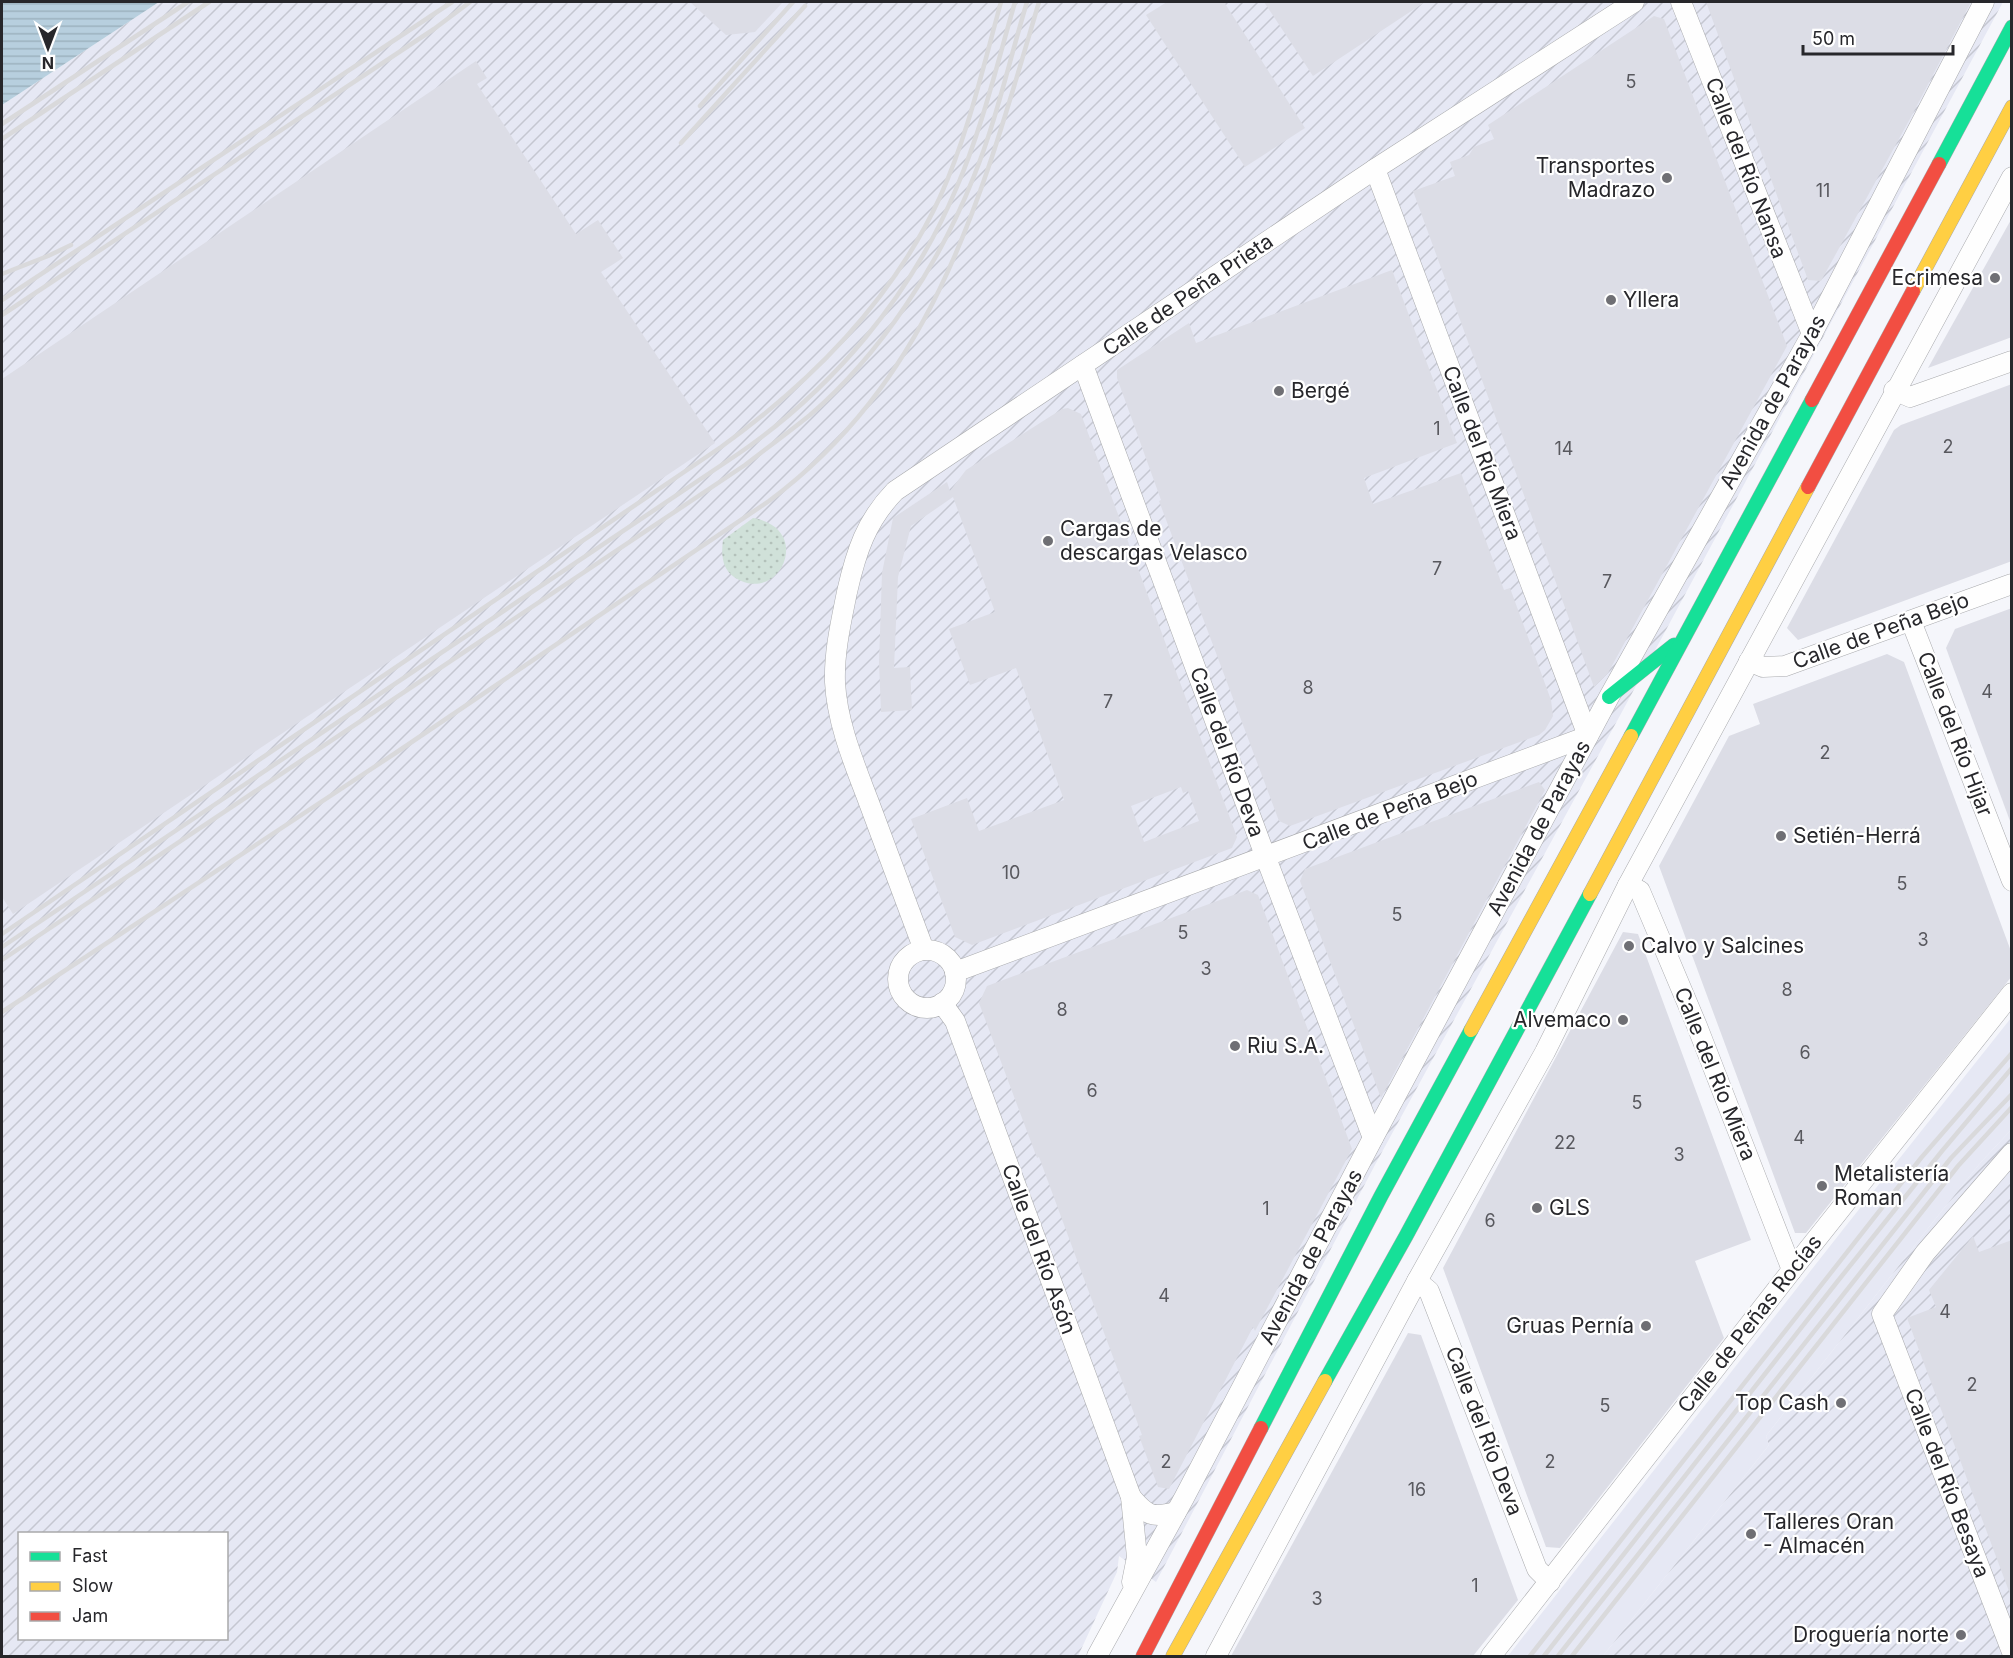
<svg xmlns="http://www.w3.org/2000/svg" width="2013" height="1658" viewBox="0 0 2013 1658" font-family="Inter,sans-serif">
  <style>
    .built { fill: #e6e8f4 }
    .industrial { fill: url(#industrial-furrows); fill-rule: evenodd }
    .green { fill: url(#green-dots) }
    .water { fill: url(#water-rules) }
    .building { fill: #dcdde6; fill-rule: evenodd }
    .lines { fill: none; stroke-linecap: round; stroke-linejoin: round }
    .street-casing { stroke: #a9aaad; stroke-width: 21 }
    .fast-casing { stroke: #a9aaad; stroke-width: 15 }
    .slow-casing { stroke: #a9aaad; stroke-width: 15 }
    .jam-casing { stroke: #a9aaad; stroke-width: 15 }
    .street { stroke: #fefefe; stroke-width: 20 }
    .fast { stroke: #16e098; stroke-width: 14 }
    .slow { stroke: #ffcf43; stroke-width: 14 }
    .jam { stroke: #f24e42; stroke-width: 14 }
    .rail { stroke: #d9d9db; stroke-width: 4.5 }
    .poi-dot { fill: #6f6f74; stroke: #fff; stroke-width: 2 }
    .labels { text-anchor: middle; stroke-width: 4.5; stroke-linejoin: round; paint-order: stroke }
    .number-label { font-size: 18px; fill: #58585e }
    .poi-label { font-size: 21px; fill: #27272b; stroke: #fff; text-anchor: start }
    .street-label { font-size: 21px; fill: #27272b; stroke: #fff }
  </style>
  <defs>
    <pattern id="industrial-furrows" width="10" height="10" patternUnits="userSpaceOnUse" patternTransform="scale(1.5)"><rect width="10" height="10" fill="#e6e8f4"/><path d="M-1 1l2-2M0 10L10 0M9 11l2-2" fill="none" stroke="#c5c7d1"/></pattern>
    <pattern id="green-dots" width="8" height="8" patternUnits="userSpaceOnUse" patternTransform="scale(1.5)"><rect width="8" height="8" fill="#d0e1d9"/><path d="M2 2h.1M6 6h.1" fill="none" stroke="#b3c1ba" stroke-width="1.8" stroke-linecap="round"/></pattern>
    <pattern id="water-rules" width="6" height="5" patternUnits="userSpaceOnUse" patternTransform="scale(1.5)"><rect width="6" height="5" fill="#b7cfde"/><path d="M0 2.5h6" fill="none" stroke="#9db2bf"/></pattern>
  </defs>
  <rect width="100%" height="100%" fill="#f5f6fb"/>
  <path class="built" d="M2011,1018V1130L1981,1162L1933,1222L1766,1436L1769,1445L1603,1656H1508L1845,1227Z"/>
  <g class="industrial">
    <path d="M159,2H2003L1623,710L1376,1163L1156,1582L1119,1556L1117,1572L1078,1656H2V105ZM20,1534H226V1638H20Z"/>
    <path d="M2011,1130V1656H1603L1769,1445L1766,1436L1933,1222L1981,1162Z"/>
  </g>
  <path class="green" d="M753,518C815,529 779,607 734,577C722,569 721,554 723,540Z"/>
  <path class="water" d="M2,2H159L2,105Z"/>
  <g class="building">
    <path d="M690,2H783L755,32L726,35Z"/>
    <path d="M1167,2H1224L1305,128L1245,167L1146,15Z"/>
    <path d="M1264,2H1425L1313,76Z"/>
    <path d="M1706,2H1971L1911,117L1821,281L1808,280Z"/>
    <path d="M1654,16L1664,19L1787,346L1608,673L1594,687L1413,191L1455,176L1450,162L1469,155L1474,147L1494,139L1488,125Z"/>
    <path d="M476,61L487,78L477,84L576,234L598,220L623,258L601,272L715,443L13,914L2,897V379Z"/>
    <path d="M2012,218V337L1928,368Z"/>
    <path d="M1392,270L1457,443L1364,478L1373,504L1461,473L1504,590L1510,588L1551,700L1553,716L1545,730L1539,735L1290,826L1279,821L1159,501L1161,500L1117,378V370L1189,323L1196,343Z"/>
    <path d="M2012,384V561L1798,640L1787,628L1894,430L1901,425Z"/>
    <path d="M1068,408L1081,414L1237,837L1232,848L972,945L955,937L911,819L967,798L979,831L1064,800L1016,668L970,685L949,629L995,612L953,497L911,526L898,577L894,668L910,667L912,710L881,712L879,662L882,573L893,518L947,482L950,491L966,470L1062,409ZM1181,787L1183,793L1188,791L1199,821L1144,842L1131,806Z"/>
    <path d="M2012,608V820L2010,821L1946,648L1955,629Z"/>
    <path d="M1887,654L1904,662L2012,954V976L1806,1233H1795L1659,866L1729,736L1760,724L1753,704Z"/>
    <path d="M1539,782L1545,790L1381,1098L1300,881L1305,869Z"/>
    <path d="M1247,890L1258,895L1352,1149L1255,1331L1253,1327L1169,1489L1158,1487L1139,1436L1142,1435L1077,1260L1039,1157L1037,1158L979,1003L987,986Z"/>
    <path d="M1623,932L1638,934L1751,1240L1695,1261L1724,1338L1560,1548L1546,1547L1443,1268Z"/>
    <path d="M1973,1236L1979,1252L2012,1240V1593L2010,1594L1907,1318L1936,1307L1929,1290Z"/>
    <path d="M1408,1333L1421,1335L1518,1600L1473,1656H1231Z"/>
  </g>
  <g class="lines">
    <defs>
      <g id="street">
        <path d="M1681,2L1812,334"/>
        <path d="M1083,365L1266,858L1373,1138"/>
        <path d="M1894,390L1910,397L2012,361"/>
        <path d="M1911,621L2012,881"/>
        <path d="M1749,661L1763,667L1785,666L2012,584"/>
        <path d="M1628,885L1640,891L1697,1026L1792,1270"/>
        <path d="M924,950C905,900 887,850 868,800C854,763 837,723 835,682C834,652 841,622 847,592C856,552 866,521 895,491L1375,169L1634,2"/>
        <circle cx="927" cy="979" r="29"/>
        <path d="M955,972L1588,736L1375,169"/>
        <path d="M942,1003L955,1021L1131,1497L1137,1557L1132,1582"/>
        <path d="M2012,1153L1925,1253L1882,1314L2012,1652"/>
        <path d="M1417,1281L1429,1291L1537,1569L1550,1582"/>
        <path d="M1131,1497C1147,1516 1152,1518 1176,1512"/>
        <path d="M1097,1656L1184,1498L1373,1138L1609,697L1812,334L1984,2"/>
        <path d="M1216,1656L1417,1281L1545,1052L1628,885L2012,177"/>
        <path d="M1491,1656L1792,1270L2012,993"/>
      </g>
      <g id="fast">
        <path d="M1939,164L2012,27"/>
        <path d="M1609,697L1674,645"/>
        <path d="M1631,736L1812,400"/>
        <path d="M1325,1381L1406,1236L1590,894"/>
        <path d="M1261,1428L1381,1196L1471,1030"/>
      </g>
      <g id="slow">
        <path d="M1913,291L2012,107"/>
        <path d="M1590,894L1808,487"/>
        <path d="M1471,1030L1631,736"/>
        <path d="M1173,1656L1325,1381"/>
      </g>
      <g id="jam">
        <path d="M1812,400L1939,164"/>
        <path d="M1808,487L1913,291"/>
        <path d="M1143,1656L1261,1428"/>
      </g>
    </defs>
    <use href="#street" class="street-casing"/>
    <use href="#fast" class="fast-casing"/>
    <use href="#slow" class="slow-casing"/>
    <use href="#jam" class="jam-casing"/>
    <use href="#street" class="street"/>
    <use href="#fast" class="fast"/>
    <use href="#slow" class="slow"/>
    <use href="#jam" class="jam"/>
    <g class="rail">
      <path d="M700,106L793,2"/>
      <path d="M2,124L188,2"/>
      <path d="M2,139L209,2"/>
      <path d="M681,143L805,6"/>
      <path d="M2,274L48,256L71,245"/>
      <path d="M2,300L452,2"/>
      <path d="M2,315L434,29L470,2"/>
      <path d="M2,934L721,447C813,381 892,301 940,197C968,135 983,67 1001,2"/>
      <path d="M2,947L738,454C833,389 911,296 956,189C982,129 997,64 1015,2"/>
      <path d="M2,960L745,465C767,448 789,432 810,415C881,354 940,263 974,176C996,122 1010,58 1027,2"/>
      <path d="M2,1012L394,754L769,501C937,376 983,191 1039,2"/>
      <path d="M1530,1656L1921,1158L2012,1053"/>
      <path d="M1544,1656L1837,1282L1942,1151L2012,1068"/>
      <path d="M1558,1656L1951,1158L2012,1094"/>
      <path d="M1572,1656L1958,1166L2012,1107"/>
    </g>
  </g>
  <g class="poi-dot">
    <circle cx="1667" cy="178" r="6"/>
    <circle cx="1995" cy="278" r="6"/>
    <circle cx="1611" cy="300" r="6"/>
    <circle cx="1279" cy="391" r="6"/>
    <circle cx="1048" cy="541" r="6"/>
    <circle cx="1781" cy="836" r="6"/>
    <circle cx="1629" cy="946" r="6"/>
    <circle cx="1623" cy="1020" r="6"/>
    <circle cx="1235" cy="1046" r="6"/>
    <circle cx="1822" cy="1186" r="6"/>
    <circle cx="1537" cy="1208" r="6"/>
    <circle cx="1646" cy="1326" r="6"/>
    <circle cx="1841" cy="1403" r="6"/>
    <circle cx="1751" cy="1534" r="6"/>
    <circle cx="1961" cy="1635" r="6"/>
  </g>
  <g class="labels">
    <g class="number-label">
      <text x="1631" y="88">5</text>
      <text x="1823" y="197">11</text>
      <text x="1437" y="435">1</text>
      <text x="1948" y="453">2</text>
      <text x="1564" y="455">14</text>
      <text x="1437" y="575">7</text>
      <text x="1607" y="588">7</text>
      <text x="1308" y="694">8</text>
      <text x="1987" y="698">4</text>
      <text x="1108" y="708">7</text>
      <text x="1825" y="759">2</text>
      <text x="1011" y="879">10</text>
      <text x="1902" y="890">5</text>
      <text x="1397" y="921">5</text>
      <text x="1183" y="939">5</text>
      <text x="1923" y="946">3</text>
      <text x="1206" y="975">3</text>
      <text x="1787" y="996">8</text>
      <text x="1062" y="1016">8</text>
      <text x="1805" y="1059">6</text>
      <text x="1092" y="1097">6</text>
      <text x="1637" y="1109">5</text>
      <text x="1799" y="1144">4</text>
      <text x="1565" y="1149">22</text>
      <text x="1679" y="1161">3</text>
      <text x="1266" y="1215">1</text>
      <text x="1490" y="1227">6</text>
      <text x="1164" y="1302">4</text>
      <text x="1945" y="1318">4</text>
      <text x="1972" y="1391">2</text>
      <text x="1605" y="1412">5</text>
      <text x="1166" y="1468">2</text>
      <text x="1550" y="1468">2</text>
      <text x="1417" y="1496">16</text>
      <text x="1475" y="1592">1</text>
      <text x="1317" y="1605">3</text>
    </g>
    <g class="poi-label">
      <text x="1655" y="173" text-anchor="end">Transportes<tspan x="1655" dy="24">Madrazo</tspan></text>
      <text x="1983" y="285" text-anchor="end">Ecrimesa</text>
      <text x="1623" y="307">Yllera</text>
      <text x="1291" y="398">Bergé</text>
      <text x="1060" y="536">Cargas de<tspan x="1060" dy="24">descargas Velasco</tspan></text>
      <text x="1793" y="843">Setién-Herrá</text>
      <text x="1641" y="953">Calvo y Salcines</text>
      <text x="1611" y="1027" text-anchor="end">Alvemaco</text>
      <text x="1247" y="1053">Riu S.A.</text>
      <text x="1834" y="1181">Metalistería<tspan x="1834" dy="24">Roman</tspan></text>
      <text x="1549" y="1215">GLS</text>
      <text x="1634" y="1333" text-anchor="end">Gruas Pernía</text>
      <text x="1829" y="1410" text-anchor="end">Top Cash</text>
      <text x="1763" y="1529">Talleres Oran<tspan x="1763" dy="24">- Almacén</tspan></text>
      <text x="1949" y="1642" text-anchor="end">Droguería norte</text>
    </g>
    <g class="street-label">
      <text transform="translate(1746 168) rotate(69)" y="7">Calle del Río Nansa</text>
      <text transform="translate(1188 295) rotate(-34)" y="7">Calle de Peña Prieta</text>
      <text transform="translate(1773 402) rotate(-61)" y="7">Avenida de Parayas</text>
      <text transform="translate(1482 453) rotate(69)" y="7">Calle del Río Miera</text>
      <text transform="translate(1881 631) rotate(-20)" y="7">Calle de Peña Bejo</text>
      <text transform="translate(1955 734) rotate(69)" y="7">Calle del Río Hijar</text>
      <text transform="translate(1227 752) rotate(70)" y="7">Calle del Río Deva</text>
      <text transform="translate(1390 811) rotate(-21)" y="7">Calle de Peña Bejo</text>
      <text transform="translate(1539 828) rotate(-62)" y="7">Avenida de Parayas</text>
      <text transform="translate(1715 1074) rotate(68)" y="7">Calle del Río Miera</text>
      <text transform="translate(1039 1249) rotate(70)" y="7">Calle del Río Asón</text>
      <text transform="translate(1311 1257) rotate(-62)" y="7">Avenida de Parayas</text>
      <text transform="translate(1750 1324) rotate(-52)" y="7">Calle de Peñas Rocías</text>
      <text transform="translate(1484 1431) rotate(69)" y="7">Calle del Río Deva</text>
      <text transform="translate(1947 1483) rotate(69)" y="7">Calle del Río Besaya</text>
    </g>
  </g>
  <rect width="2013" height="1658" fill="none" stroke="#27272b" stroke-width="6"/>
  <rect x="18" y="1532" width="210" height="108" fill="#ffffff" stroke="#a9a9aa" stroke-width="1.5"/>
  <rect x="30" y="1552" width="30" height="9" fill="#16e098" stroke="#a9a9aa" stroke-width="1.5"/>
  <text x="72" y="1562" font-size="18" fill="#27272b">Fast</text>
  <rect x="30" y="1582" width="30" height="9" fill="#ffcf43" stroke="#a9a9aa" stroke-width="1.5"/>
  <text x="72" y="1592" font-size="18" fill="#27272b">Slow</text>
  <rect x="30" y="1612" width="30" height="9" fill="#f24e42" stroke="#a9a9aa" stroke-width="1.5"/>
  <text x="72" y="1622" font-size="18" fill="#27272b">Jam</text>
  <g transform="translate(48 48) rotate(180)" stroke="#ffffff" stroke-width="4.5" paint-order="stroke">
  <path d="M0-4.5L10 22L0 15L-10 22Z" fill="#27272b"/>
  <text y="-9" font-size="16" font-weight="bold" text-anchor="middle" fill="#27272b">N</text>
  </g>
  <path d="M1803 45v9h150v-9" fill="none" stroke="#27272b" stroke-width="3"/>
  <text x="1812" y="45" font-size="18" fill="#27272b" stroke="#ffffff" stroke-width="4.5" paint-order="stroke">50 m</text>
</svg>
